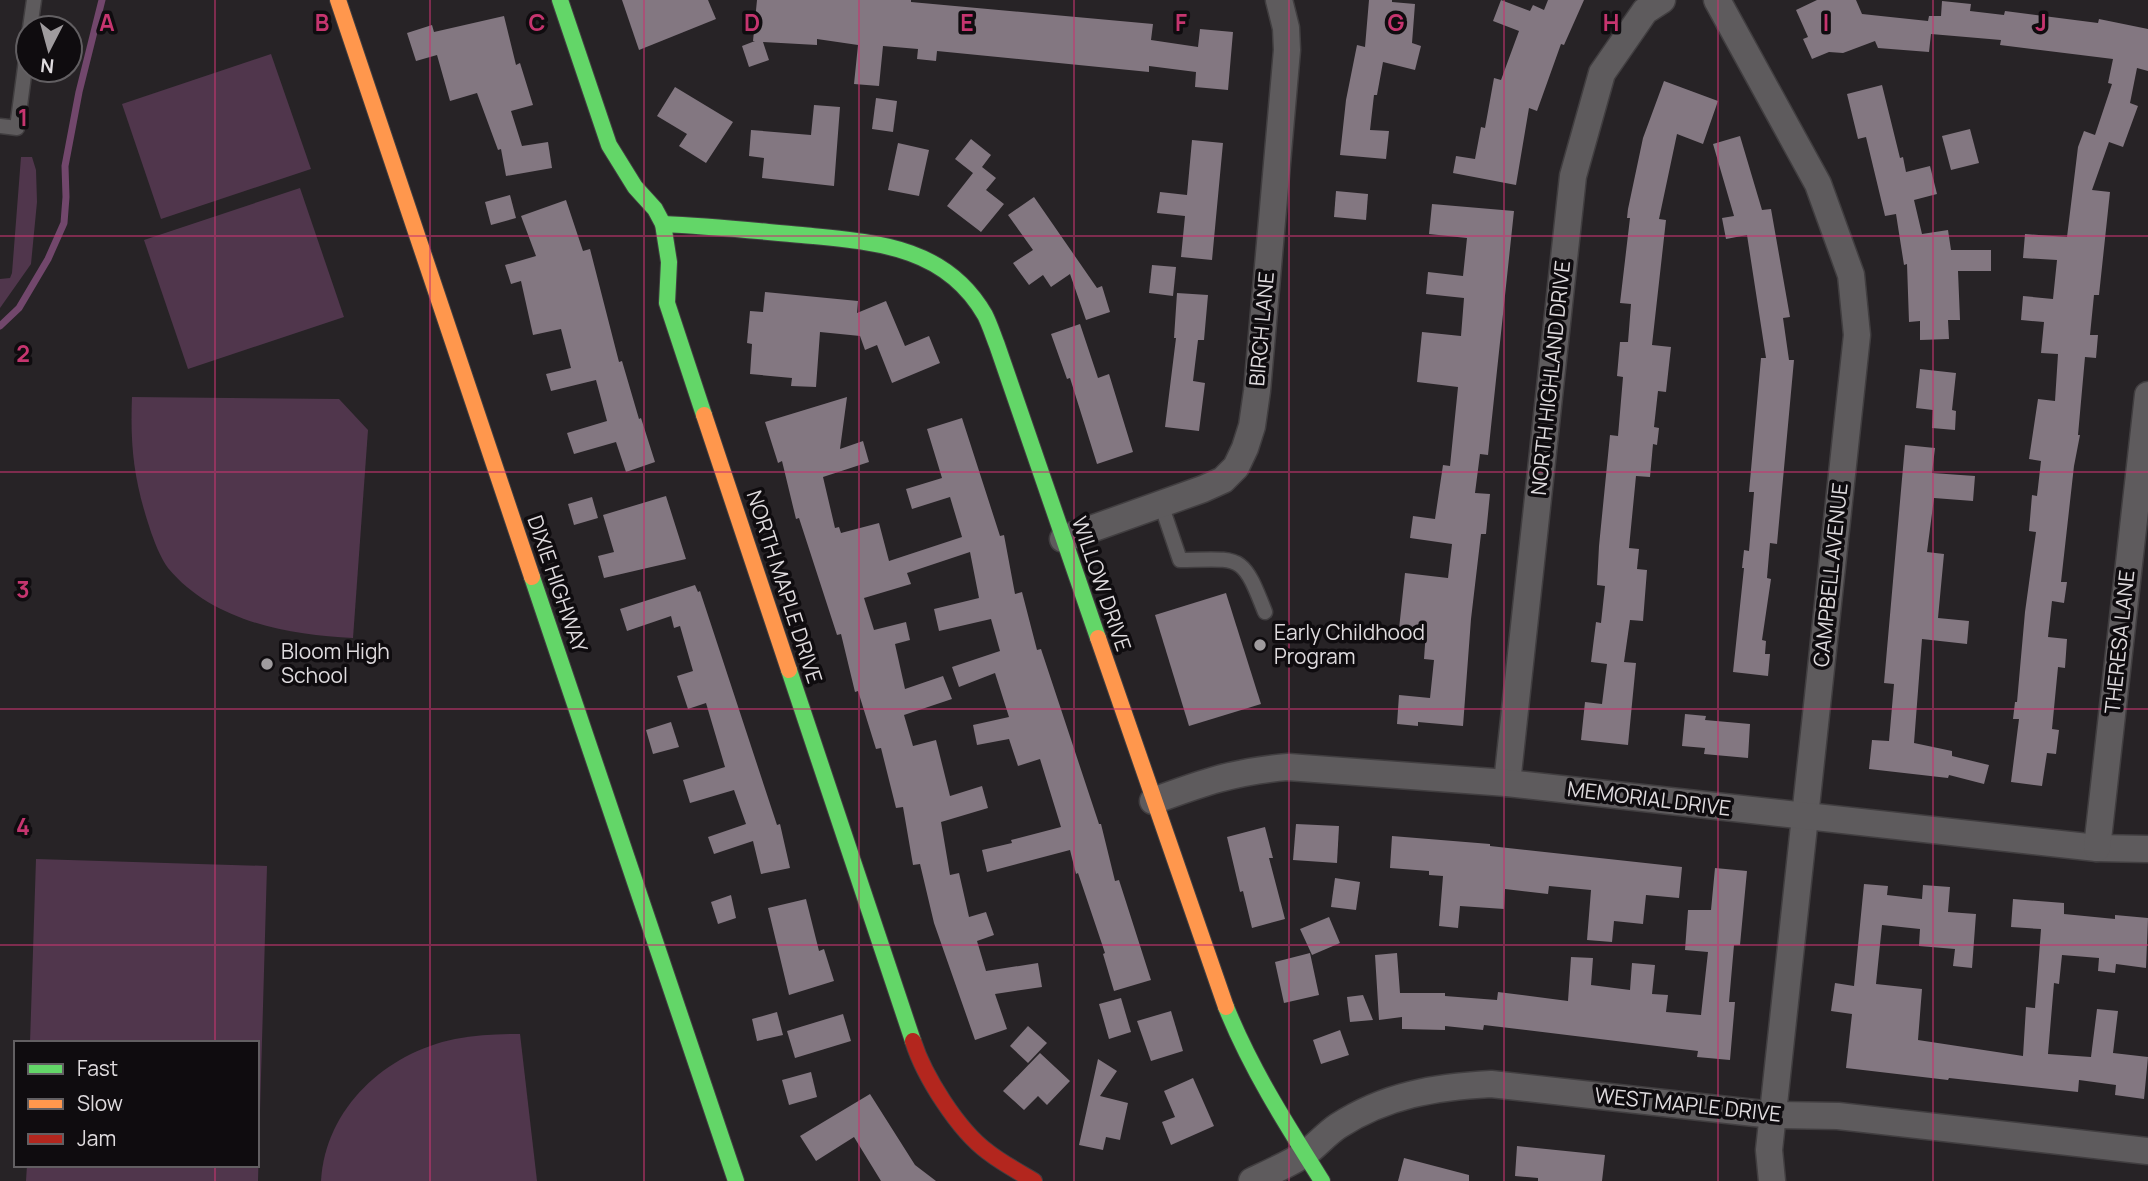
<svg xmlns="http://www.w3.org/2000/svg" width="2148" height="1181" viewBox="0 0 2148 1181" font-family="Manrope,sans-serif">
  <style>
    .green { fill: #50364c }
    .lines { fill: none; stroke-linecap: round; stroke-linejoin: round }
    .stream { stroke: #72476c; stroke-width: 7 }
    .building { fill: #837781 }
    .lane-casing { stroke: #413e40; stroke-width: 17 }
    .street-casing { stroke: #413e40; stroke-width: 29 }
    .fast-casing { stroke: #413e40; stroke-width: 18 }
    .slow-casing { stroke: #413e40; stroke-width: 18 }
    .jam-casing { stroke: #413e40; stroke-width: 18 }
    .lane { stroke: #5e5b5d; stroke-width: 14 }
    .street { stroke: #5e5b5d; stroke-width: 26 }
    .fast { stroke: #63d668; stroke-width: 16 }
    .slow { stroke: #ff974d; stroke-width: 16 }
    .jam { stroke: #b3261e; stroke-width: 16 }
    .grid { fill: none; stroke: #c6356f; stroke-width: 2; stroke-opacity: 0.55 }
    .poi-dot { fill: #9f9b9e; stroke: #0f0c0f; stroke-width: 2.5 }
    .labels { text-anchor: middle; stroke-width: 7; stroke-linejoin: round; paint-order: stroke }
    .street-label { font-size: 21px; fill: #dfdbde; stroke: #0f0c0f }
    .poi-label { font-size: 21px; fill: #dfdbde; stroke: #0f0c0f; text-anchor: start }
    .grid-label { font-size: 23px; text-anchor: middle; font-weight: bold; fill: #c6356f; stroke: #0f0c0f; stroke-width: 7; stroke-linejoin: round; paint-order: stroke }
  </style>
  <rect width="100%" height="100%" fill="#272326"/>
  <g class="green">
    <path d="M271,54L311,169L161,219L122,104Z"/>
    <path d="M21,157H32L36,170L37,202L31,264L0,308V279L10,278L12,273Z"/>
    <path d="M300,188L344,317L188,369L144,240Z"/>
    <path d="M132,397L339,399L368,430L353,638C287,635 212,621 168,568C160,557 154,541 150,529C134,481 130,447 132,397Z"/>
    <path d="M36,859L267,866L258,1181H26L27,1165H257V1043H30Z"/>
    <path d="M520,1034L537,1181H321C325,1108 386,1053 455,1039C477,1035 498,1034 520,1034Z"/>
  </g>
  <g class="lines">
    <path class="stream" d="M0,326L19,308L48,259L64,223L66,197L65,166L79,92L102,0"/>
  </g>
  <g class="building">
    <path d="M622,0H708L716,19L639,50Z"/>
    <path d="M757,0H911V2L1153,24L1151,40L1198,47L1200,29L1233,32L1228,90L1195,87L1196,72L1149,66V72L937,51L936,61L917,59L918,49L883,46L879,86L854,84L858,45L817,39V45L763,42L769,60L749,67L742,46L755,41H753Z"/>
    <path d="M1369,0H1392V2L1415,4L1412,43L1421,46L1415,70L1383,62L1377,95H1374L1370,130L1389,131L1386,159L1340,155L1346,100L1357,45L1365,47Z"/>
    <path d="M1501,0L1530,11L1533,5L1544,10L1548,0H1584L1564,45L1561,44L1537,111L1529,108L1516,185L1453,173L1456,156L1475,159L1481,127L1485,128L1494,78L1501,80L1519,31L1493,21Z"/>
    <path d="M1817,0H1856L1862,14L1928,21L1929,16H1941L1942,1L1971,4L1970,11L2004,15L2005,11L2098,23L2099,19L2148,29V71L2137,68L2130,103L2138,106L2123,147L2109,142L2092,190L2110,192L2099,295H2094L2090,335H2098L2096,358L2085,357L2078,435H2080L2074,466L2061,582H2067L2064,603L2052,601L2048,637L2067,639L2065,668L2058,667L2052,729L2059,730L2056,754L2047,753L2042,786L2011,782L2019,719H2013L2015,702H2017L2025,612L2036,532L2029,531L2032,495L2037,496L2041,461L2029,459L2038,399L2055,401L2058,354L2041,353L2044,322L2021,320L2023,296L2053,299L2057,260L2023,258L2025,234L2067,237L2078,147L2084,131L2095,135L2112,84L2108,83L2113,59L2000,45L2001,40L1931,34L1929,52L1878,48L1875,41L1843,53L1829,52L1812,59L1803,39L1808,37L1796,10Z"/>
    <path d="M504,16L516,65L520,63L533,105L511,111L522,146L548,142L552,168L506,176L501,149L498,150L477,93L450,101L437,55L416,61L407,33L432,25L434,32Z"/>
    <path d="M1664,81L1718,101L1703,144L1677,134L1659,219L1666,220L1652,345L1671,347L1666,392L1658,391L1654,427L1659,428L1657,445L1653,444L1650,477L1636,476L1629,548L1639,549L1637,569L1647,570L1643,621L1630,620L1624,662L1636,663L1628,745L1581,740L1585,702L1602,704L1607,664L1591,662L1596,622L1601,623L1605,586L1597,585L1599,546L1610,435L1618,436L1623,377L1617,376L1620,342H1628L1631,304L1620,303L1630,218H1627L1628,209L1643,138Z"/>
    <path d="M1882,85L1900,158L1903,157L1906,172L1930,166L1937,194L1914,200L1922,234L1948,230L1951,250H1991V271H1958L1960,320H1948L1949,339L1920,340V321L1909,322L1907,264L1904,265L1896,214L1885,216L1866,137L1858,139L1847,94Z"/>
    <path d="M675,87L733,122L706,163L679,146L687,134L657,116Z"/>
    <path d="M876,98L897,101L893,132L872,129Z"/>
    <path d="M814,105L840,107L834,186L762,178L764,158L749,156L751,130L811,135Z"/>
    <path d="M1970,129L1979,163L1951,170L1942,136Z"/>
    <path d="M1740,136L1762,210L1771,209L1790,317L1783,318L1789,360H1794L1777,544L1770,543L1767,578L1771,579L1762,640L1766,641L1765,654H1770L1768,676L1733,672L1744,568H1742L1744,550L1749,551L1754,492H1749L1761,358H1766L1747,235L1726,239L1722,218L1734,216L1713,144Z"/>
    <path d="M971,139L991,155L982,167L996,178L986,190L1004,204L981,232L947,206L973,173L955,159Z"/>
    <path d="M1192,140L1223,143L1212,260L1181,257L1185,216L1157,213L1160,192L1187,195Z"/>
    <path d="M898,143L929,150L919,196L888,190Z"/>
    <path d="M1336,191L1368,194L1366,220L1334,217Z"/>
    <path d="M510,195L516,218L491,225L485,202Z"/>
    <path d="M1034,197L1097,288L1102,286L1110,312L1086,320L1070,274L1051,287L1043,275L1029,285L1013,263L1033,250L1008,215Z"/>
    <path d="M566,200L583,251L590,249L619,362L622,361L639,419L641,418L655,462L626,472L616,442L574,454L567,433L607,421L596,380L551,391L546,374L571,368L561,329L533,335L521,281L511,284L505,265L536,256L521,216Z"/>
    <path d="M1432,204L1514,211L1488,455L1480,454L1475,493L1490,494L1486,534H1481L1471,619L1463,726L1418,722V726L1397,724L1399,695L1430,698L1434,660L1424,659L1426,631L1399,629L1405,573L1448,578L1452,544L1410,538L1413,516L1435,519L1443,465L1450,466L1458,387L1417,382L1422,332L1461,336L1464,298L1426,294L1428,272L1463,276L1467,238L1429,234Z"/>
    <path d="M1152,265L1176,267L1173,296L1149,293Z"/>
    <path d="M765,292L858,301L857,313L886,301L905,346L929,336L940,363L892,383L877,345L865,350L860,336L820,332L816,387L791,386L792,378L750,374L752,344L747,343L750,311L763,312Z"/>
    <path d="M1177,293L1208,295L1204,340H1198L1193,381L1205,383L1199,431L1165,427L1176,338H1174Z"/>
    <path d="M1080,324L1098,378L1109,374L1133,452L1097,464L1070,378L1067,379L1051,334Z"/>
    <path d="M1920,369L1956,373L1952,410L1956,411L1955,430L1932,428L1933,410L1916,408Z"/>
    <path d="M847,397L840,449L863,441L869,462L823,477L835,528L839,527L841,533L879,523L889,561L962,537L950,497L912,509L906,489L942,478L927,429L962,418L1000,536L1004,535L1015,594L1022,592L1037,650L1041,649L1099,824H1101L1115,881L1119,880L1151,980L1114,991L1103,954L1105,953L1078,873L1076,874L1070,850L987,872L982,850L1012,843L1011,840L1061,827L1040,759L1018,766L1009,739L977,745L973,725L1009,717L995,673L959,687L952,667L1000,651L991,619L939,631L934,609L979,598L970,552L907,573L911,584L864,598L874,630L906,622L910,640L895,644L905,689L943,676L952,699L904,715L913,746L936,740L950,796L982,786L988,808L941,822L950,875L959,873L969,917L986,912L994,935L977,941L986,971L1038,963L1042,987L995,994L1007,1029L975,1040L934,923L920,864L913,865L903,807L896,808L881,748L876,749L858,691L855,692L841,634L837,635L799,518L796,519L782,461L778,463L765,422Z"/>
    <path d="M1905,445L1935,448L1932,473L1975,476L1973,501L1934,498L1927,552L1944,554L1938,618L1969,621L1967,644L1922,639L1914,743L1952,751V756L1989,765L1984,784L1949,775L1948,778L1869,769L1872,740L1889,741L1894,684L1884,683Z"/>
    <path d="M666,496L686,559L604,578L598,556L614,552L603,515Z"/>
    <path d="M592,497L598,518L574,525L568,504Z"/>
    <path d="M695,585L698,592L700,591L777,825L780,824L790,868L761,874L753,841L714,854L708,837L746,824L734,790L690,803L683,780L725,767L706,703L688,709L677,676L693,671L680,626L674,628L671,616L627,631L620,609Z"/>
    <path d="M1226,593L1261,704L1189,726L1155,615Z"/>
    <path d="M1685,714L1706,716L1705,720L1750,724L1748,758L1704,754L1705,748L1682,746Z"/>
    <path d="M671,722L679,747L653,754L646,730Z"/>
    <path d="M1296,824L1339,826L1337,863L1293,860Z"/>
    <path d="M1265,827L1273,858H1269L1285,919L1252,928L1243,891L1240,892L1227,837Z"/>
    <path d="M1392,836L1490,844V846L1682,867L1679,898L1646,895L1643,924L1614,921L1612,942L1587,940L1591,890L1549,886L1548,894L1505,889L1504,909L1460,906L1458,928L1439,926L1443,876L1429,875V871L1390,868Z"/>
    <path d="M1715,868L1747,871L1740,945H1734L1729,1002H1735L1730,1060L1697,1057L1698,1051L1484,1025L1483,1030L1445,1026V1030L1402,1029V1017L1379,1020L1375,955L1397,953L1400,993H1445V996L1497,1000L1498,992L1568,1001L1571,957L1593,958L1591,985L1630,990L1632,963L1655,965L1652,994L1668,995L1666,1012L1701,1015L1708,952L1685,950L1688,910H1711Z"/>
    <path d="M1335,878L1360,882L1356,910L1331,907Z"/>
    <path d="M1864,884L1888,886L1887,895L1922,899L1923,885L1950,887L1948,912L1976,914L1972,968L1953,966L1955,949L1919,946L1920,929L1882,925L1876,984L1922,989L1918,1040L2023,1056L2026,1007L2035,1008L2041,929L2011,927L2013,899L2064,903V914L2115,919V915L2148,918L2146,968L2116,964L2115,973L2098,971L2099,958L2062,955L2059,984L2054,983L2048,1054L2091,1057L2097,1009L2118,1011L2113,1053L2148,1057L2144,1099L2115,1095L2116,1085L2079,1080L2078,1092L1949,1078L1948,1080L1846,1068L1852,1014L1831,1011L1835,983L1854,986Z"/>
    <path d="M731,895L736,918L718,924L711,902Z"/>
    <path d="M806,899L819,951L824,949L834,981L789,995L768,908Z"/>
    <path d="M1329,917L1340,943L1312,955L1300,929Z"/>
    <path d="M1310,953L1319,995L1284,1003L1275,962Z"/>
    <path d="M1363,995L1373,1020L1350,1022L1347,997Z"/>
    <path d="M1121,998L1131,1032L1109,1039L1099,1004Z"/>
    <path d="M1171,1011L1183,1051L1151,1061L1137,1021Z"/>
    <path d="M777,1012L783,1035L757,1041L752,1019Z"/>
    <path d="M843,1014L851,1041L795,1058L787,1031Z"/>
    <path d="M1028,1026L1047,1043L1028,1063L1010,1046Z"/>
    <path d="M1340,1030L1349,1055L1321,1064L1313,1040Z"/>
    <path d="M1040,1053L1070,1081L1047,1105L1038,1096L1024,1110L1003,1091Z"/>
    <path d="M1098,1059L1117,1071L1100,1096L1128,1103L1120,1140L1106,1137L1103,1150L1079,1145Z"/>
    <path d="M811,1072L817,1097L789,1105L782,1080Z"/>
    <path d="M1193,1078L1214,1126L1171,1145L1162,1122L1175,1117L1164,1091Z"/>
    <path d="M870,1094L915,1165L936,1181H881L854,1137L816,1161L800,1136Z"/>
    <path d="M1517,1146L1605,1155L1602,1181H1538V1178L1515,1176Z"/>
    <path d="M1404,1158L1469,1175V1181H1398Z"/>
  </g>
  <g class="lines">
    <defs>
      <g id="lane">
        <path d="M30,28L34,0"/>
        <path d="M0,126L17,128L28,45"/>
        <path d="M1161,504L1180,560C1242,559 1242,553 1265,612"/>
      </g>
      <g id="street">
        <path d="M1717,0L1818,184L1851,275L1857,335L1769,1150L1772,1181"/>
        <path d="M1063,539L1203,489L1223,480L1236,467L1245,448L1252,426L1257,391L1287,50L1286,28L1279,0"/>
        <path d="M1507,783L1573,176L1602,73L1645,11L1662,0"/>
        <path d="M1153,801C1202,783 1235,771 1288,767L1507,783L2097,848L2148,849"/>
        <path d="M2097,848L2148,395"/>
        <path d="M1252,1181C1269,1173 1289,1164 1305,1154C1316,1146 1326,1134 1338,1126C1386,1095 1435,1087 1491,1084L1773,1115L1838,1116L2148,1151"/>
      </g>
      <g id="fast">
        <path d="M560,0L609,145L635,187L655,209L663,224L669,262L667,303L704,415"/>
        <path d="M663,224C710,226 756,231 802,235C873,242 945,245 985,315C990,325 993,335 997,345L1098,638"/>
        <path d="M532,577L736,1181"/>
        <path d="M789,670L913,1041"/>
        <path d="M1226,1007C1251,1069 1286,1124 1322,1181"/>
      </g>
      <g id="slow">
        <path d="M338,0L532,577"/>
        <path d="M704,415L789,670"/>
        <path d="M1098,638L1226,1007"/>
      </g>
      <path id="jam" d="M913,1041C924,1076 958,1130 988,1152C1002,1163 1019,1172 1034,1181"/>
    </defs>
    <use href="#lane" class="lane-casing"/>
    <use href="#street" class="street-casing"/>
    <use href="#fast" class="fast-casing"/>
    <use href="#slow" class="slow-casing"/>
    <use href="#jam" class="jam-casing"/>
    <use href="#lane" class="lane"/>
    <use href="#street" class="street"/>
    <use href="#fast" class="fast"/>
    <use href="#slow" class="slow"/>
    <use href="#jam" class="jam"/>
  </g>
  <path class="grid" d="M215,0V1043M430,0V1181M644,0V1181M859,0V1181M1074,0V1181M1289,0V1181M1504,0V1181M1718,0V1181M1933,0V1181M0,236H2148M0,472H2148M0,709H2148M0,945H2148M215,1165V1181"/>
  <g class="poi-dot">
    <circle cx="1260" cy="645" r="7"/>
    <circle cx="267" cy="664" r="7"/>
  </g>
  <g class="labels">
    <g class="street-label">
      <text transform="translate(1262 329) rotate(-85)" y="7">BIRCH LANE</text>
      <text transform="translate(1551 378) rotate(-84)" y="7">NORTH HIGHLAND DRIVE</text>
      <text transform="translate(1831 575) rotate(-84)" y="7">CAMPBELL AVENUE</text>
      <text transform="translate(557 584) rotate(71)" y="7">DIXIE HIGHWAY</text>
      <text transform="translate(1101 584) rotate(71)" y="7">WILLOW DRIVE</text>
      <text transform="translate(784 587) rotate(72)" y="7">NORTH MAPLE DRIVE</text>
      <text transform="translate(2120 642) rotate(-84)" y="7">THERESA LANE</text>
      <text transform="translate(1649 799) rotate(7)" y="7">MEMORIAL DRIVE</text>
      <text transform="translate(1688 1105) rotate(6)" y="7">WEST MAPLE DRIVE</text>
    </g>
    <g class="poi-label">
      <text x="1274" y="640">Early Childhood<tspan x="1274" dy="24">Program</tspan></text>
      <text x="281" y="659">Bloom High<tspan x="281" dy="24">School</tspan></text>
    </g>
  </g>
  <g class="grid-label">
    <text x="107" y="31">A</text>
    <text x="322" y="31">B</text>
    <text x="537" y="31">C</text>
    <text x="752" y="31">D</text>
    <text x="967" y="31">E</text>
    <text x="1181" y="31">F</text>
    <text x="1396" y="31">G</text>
    <text x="1611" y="31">H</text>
    <text x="1826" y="31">I</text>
    <text x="2041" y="31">J</text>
    <text x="23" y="126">1</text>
    <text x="23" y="362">2</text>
    <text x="23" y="598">3</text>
    <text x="23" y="835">4</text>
  </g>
  <rect x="14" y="1041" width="245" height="126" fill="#0f0c0f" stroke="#625f62" stroke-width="2"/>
  <rect x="28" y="1064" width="35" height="10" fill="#63d668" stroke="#625f62" stroke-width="2"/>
  <text x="77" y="1076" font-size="21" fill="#dfdbde">Fast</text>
  <rect x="28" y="1099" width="35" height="10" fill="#ff974d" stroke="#625f62" stroke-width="2"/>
  <text x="77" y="1111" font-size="21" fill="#dfdbde">Slow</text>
  <rect x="28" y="1134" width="35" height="10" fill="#b3261e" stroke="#625f62" stroke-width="2"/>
  <text x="77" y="1146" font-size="21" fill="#dfdbde">Jam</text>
  <g transform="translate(49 49) rotate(186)"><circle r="33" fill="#0f0c0f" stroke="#625f62" stroke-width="2"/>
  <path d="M0-5L12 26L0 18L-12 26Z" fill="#9f9b9e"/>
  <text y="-10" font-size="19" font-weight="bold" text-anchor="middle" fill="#dfdbde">N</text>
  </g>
</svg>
